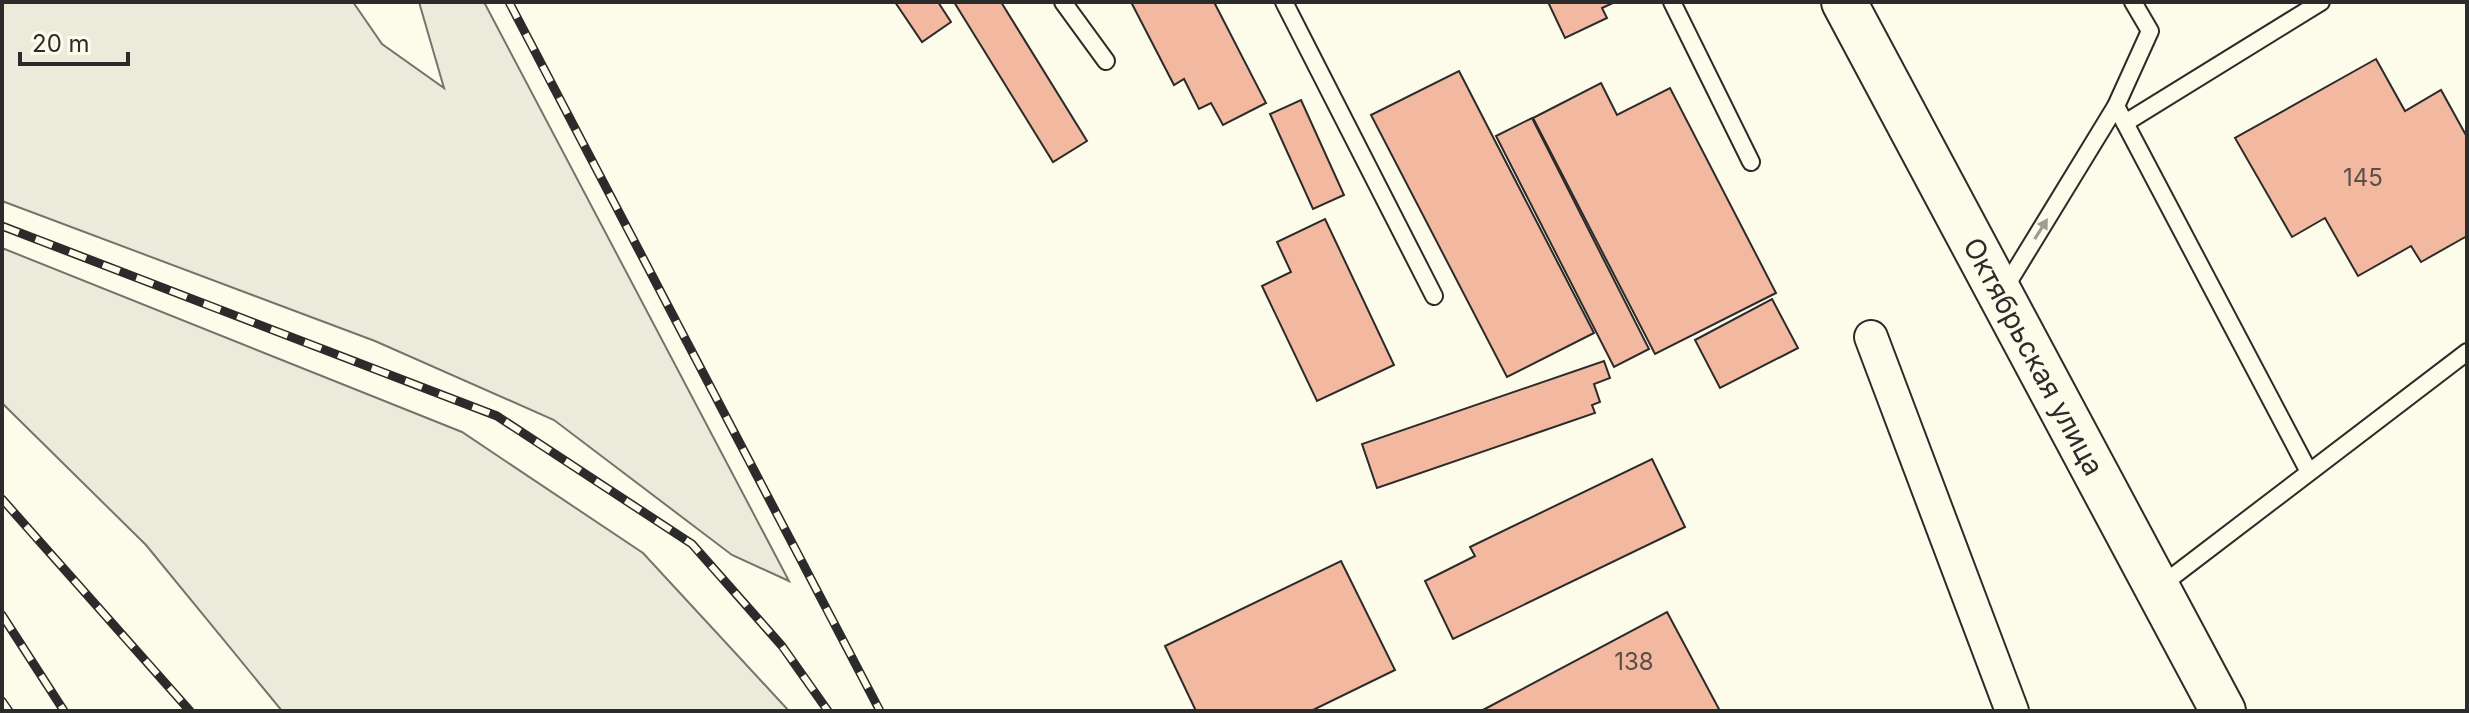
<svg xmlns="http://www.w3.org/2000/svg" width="2469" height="713" viewBox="0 0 2469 713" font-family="Inter,sans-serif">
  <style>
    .green { fill: #ecebdb; stroke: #74746e; stroke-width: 2 }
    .building { fill: #f2b8a0; stroke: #2b2b2b; stroke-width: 2 }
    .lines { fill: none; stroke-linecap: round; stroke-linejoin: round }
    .service-casing { stroke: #2b2b2b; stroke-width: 20 }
    .minor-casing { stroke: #2b2b2b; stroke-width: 36 }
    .primary-casing { stroke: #2b2b2b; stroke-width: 48 }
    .service { stroke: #fdfbea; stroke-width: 16 }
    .minor { stroke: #fdfbea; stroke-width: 32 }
    .primary { stroke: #fdfbea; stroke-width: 44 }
    .rail-casing { stroke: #2b2b2b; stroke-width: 9 }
    .rail { stroke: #fdfbea; stroke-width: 6; stroke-dasharray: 18; stroke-linecap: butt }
    .oneway { fill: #9e9d94 }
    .labels { text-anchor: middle; stroke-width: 6; stroke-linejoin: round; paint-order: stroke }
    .number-label { font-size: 24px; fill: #5d4e48 }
    .street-label { font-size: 28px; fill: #2b2b2b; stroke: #fdfbea }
  </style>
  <rect width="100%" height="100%" fill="#fdfbea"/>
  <g class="green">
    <path d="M2,2H353L382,44L444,88L419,2H484L789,581L732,555L554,420L375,341L2,201Z"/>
    <path d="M2,248L462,432L643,553L789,711H282L146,545L2,403Z"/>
  </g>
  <g class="building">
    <path d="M895,2H938L951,22L922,42Z"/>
    <path d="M954,2H1001L1087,141L1053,162Z"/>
    <path d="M1131,2H1214L1266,103L1223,125L1211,103L1199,109L1184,79L1174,85Z"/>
    <path d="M1548,2H1615L1602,8L1607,18L1565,38Z"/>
    <path d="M2376,59L2405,111L2441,90L2467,137V236L2421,262L2411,246L2358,276L2325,218L2292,237L2235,138Z"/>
    <path d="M1459,71L1594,333L1507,377L1371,115Z"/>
    <path d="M1601,83L1617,115L1670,88L1776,293L1655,354L1533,118Z"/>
    <path d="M1301,100L1344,195L1313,209L1270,114Z"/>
    <path d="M1532,118L1649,349L1614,367L1496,136Z"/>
    <path d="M1325,219L1394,365L1317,401L1262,286L1291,272L1277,242Z"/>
    <path d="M1772,299L1798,348L1720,388L1695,340Z"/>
    <path d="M1604,361L1610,378L1594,384L1600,402L1592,405L1595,413L1377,488L1362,444Z"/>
    <path d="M1652,459L1685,527L1453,639L1425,581L1475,556L1470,547Z"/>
    <path d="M1341,561L1395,670L1311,711H1196L1165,646Z"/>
    <path d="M1667,612L1720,711H1481Z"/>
  </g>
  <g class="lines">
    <defs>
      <g id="service">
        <path d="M1063,2L1106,61"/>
        <path d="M1284,2L1434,296"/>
        <path d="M1672,2L1751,162"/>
        <path d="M2116,106L2309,472"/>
        <path d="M2125,123L2321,2"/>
        <path d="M2003,291L2116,106L2150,31L2133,2"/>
        <path d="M2159,587L2467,352"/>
      </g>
      <path id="minor" d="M1871,337L2012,711"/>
      <g id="primary">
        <path id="s1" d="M1844,2L2223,711"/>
      </g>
    </defs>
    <use href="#service" class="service-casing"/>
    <use href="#minor" class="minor-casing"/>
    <use href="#primary" class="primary-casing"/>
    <use href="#service" class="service"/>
    <use href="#minor" class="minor"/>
    <use href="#primary" class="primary"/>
    <defs>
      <g id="rail">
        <path d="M509,2L880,711"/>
        <path d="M2,226L497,416L692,544L782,646L828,711"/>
        <path d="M2,499L190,711"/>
        <path d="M2,615L64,711"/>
        <path d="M2,701L9,711"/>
      </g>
    </defs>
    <use href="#rail" class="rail-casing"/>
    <use href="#rail" class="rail"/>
  </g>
  <defs><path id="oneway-solid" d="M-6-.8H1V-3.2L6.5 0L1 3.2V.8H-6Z" transform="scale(2)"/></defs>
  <use class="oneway" href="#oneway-solid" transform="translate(2041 229) rotate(-58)"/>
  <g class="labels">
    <g class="number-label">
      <text x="2363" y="186">145</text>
      <text x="1634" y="670">138</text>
    </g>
    <g class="street-label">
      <text dy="10" stroke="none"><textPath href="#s1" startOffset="402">Октябрьская улица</textPath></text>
    </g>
  </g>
  <rect width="2469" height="713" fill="none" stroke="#2b2b2b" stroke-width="8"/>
  <path d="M20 52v12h108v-12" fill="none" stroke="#2b2b2b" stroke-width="4"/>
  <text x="32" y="52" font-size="24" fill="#2b2b2b" stroke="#fdfbea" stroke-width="6" paint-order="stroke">20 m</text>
</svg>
